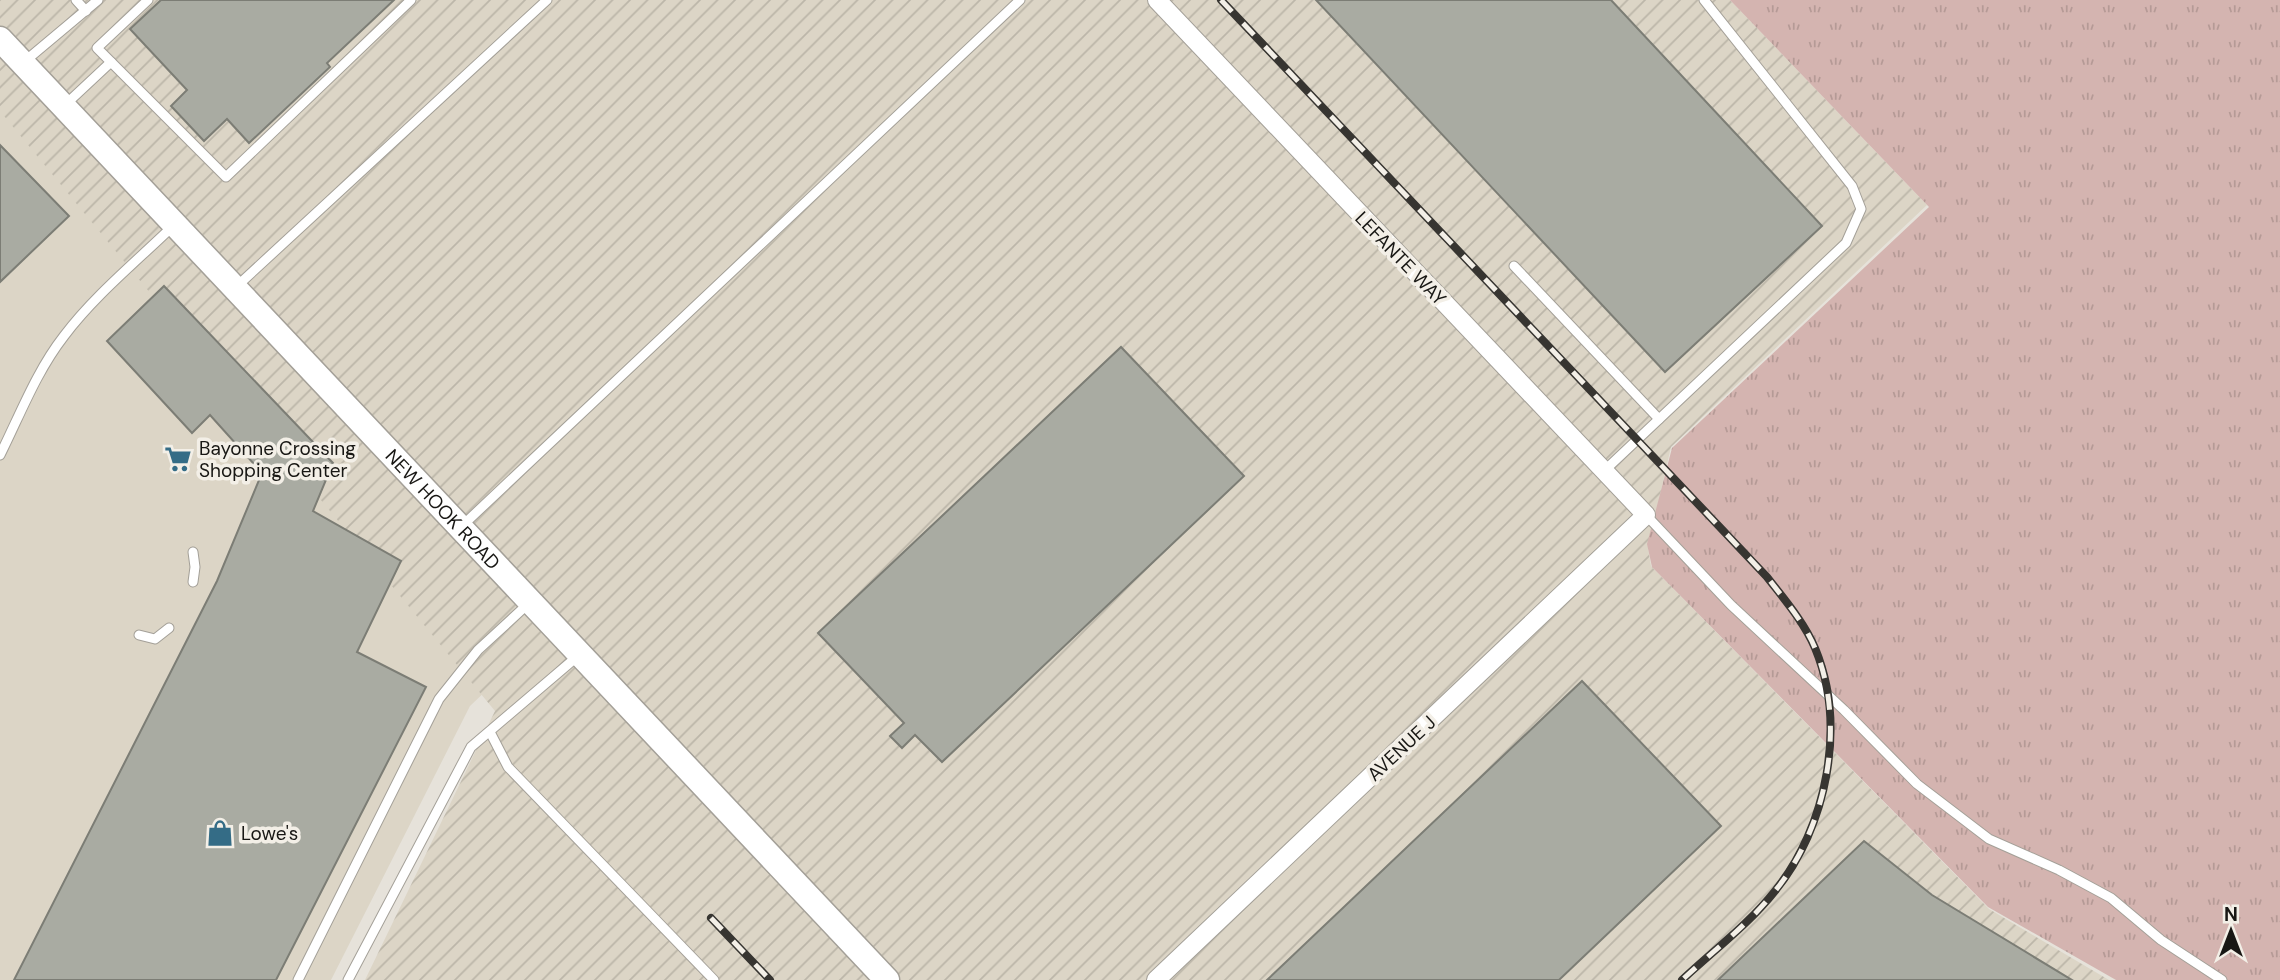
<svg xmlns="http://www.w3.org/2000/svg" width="2280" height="980" viewBox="0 0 2280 980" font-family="'DM Sans',sans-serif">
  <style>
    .built { fill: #dcd5c6 }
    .industrial { fill: url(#industrial-furrows) }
    .grass { fill: url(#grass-tufts) }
    .building { fill: #a9aba2; stroke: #7c7d75; stroke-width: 2 }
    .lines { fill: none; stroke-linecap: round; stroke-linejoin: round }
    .lane-casing { stroke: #a4a098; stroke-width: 11 }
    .street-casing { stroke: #a4a098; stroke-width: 20 }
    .secondary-casing { stroke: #a4a098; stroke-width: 27 }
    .lane { stroke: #fff; stroke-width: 9 }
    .street { stroke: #fff; stroke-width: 18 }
    .secondary { stroke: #fff; stroke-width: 24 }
    .rail-casing { stroke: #373531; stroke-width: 8 }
    .rail { stroke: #f3efe7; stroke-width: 5; stroke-dasharray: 16; stroke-linecap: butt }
    .labels { text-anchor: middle; stroke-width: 7; stroke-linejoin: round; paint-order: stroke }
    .street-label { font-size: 19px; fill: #181714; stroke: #f3efe7 }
    .poi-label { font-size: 19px; fill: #181714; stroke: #f3efe7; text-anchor: start }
  </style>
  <defs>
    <pattern id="industrial-furrows" width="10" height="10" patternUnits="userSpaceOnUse" patternTransform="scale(1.75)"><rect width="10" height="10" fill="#dcd5c6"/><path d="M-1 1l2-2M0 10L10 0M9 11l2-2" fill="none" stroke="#bcb6a9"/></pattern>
    <pattern id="grass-tufts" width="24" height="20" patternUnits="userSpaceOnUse" patternTransform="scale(1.75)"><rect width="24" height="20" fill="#d4b4b0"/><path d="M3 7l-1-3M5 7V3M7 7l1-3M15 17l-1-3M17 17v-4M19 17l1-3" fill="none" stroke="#b59a96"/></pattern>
  </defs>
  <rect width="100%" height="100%" fill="#e6e2da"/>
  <path class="built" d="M0,97L533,646L470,706L331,980H0Z"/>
  <path class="industrial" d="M0,0H1730L1927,205L1671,447L1648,548L1651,566L1989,909L2109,980H365L495,711L0,111Z"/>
  <path class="grass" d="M1730,0H2280V980H2116L1988,907L1652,567L1647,544L1672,448L1929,207Z"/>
  <g class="building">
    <path d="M161,0H394L327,63L330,67L249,143L227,119L204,141L171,106L187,90L130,29Z"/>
    <path d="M1316,0H1611L1822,226L1665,372Z"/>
    <path d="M0,145L69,216L0,282Z"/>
    <path d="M164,286L333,463L313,511L401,561L357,652L426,687L276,980H14L217,581L262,473L210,415L192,433L107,341Z"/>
    <path d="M1121,347L1244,476L942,762L915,735L902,748L890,736L904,723L818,633Z"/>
    <path d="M1582,681L1721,826L1559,980H1267Z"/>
    <path d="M1864,841L1932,895L2072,980H1718Z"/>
  </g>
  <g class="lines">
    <defs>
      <g id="lane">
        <path d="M76,0L86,11"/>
        <path d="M148,0L97,48L226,177L411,0"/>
        <path d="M24,62L98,0"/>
        <path d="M65,105L111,62"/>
        <path d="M1514,266L1659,419"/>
        <path d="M236,287L547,0"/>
        <path d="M0,455C20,415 36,372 64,336C95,295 137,261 174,225"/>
        <path d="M1604,471L1846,243L1861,209L1852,186L1704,0"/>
        <path d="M1646,515L1731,605L1844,710L1917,784L1989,839L2059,870L2111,898L2161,940L2222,980"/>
        <path d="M462,526L1020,0"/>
        <path d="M193,552L195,567L193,582"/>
        <path d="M139,635L155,639L169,628"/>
        <path d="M490,732L508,767L714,980"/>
        <path d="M298,980L439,699L478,650L529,603"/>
        <path d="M348,980L471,747L579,655"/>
      </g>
      <path id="street" d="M1156,980L1646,515L1157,0"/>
      <g id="secondary">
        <path id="s1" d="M0,39L887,980"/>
      </g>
    </defs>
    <use href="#lane" class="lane-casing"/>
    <use href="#street" class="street-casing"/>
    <use href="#secondary" class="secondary-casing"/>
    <use href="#lane" class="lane"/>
    <use href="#street" class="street"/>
    <use href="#secondary" class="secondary"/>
    <defs>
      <g id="rail">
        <path d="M1221,0L1767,577C1784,599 1804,622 1815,648C1847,725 1827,827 1775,891C1749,924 1713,951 1682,980"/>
        <path d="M711,918L770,980"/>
      </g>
    </defs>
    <use href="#rail" class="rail-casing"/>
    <use href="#rail" class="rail"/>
  </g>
  <defs>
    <symbol id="supermarket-bare" viewBox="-9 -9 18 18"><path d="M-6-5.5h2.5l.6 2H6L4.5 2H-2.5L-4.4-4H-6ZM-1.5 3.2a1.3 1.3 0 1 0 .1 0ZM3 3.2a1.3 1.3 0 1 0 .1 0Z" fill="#346c86" stroke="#f3efe7" stroke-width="2.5" paint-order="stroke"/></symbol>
    <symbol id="shop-bare" viewBox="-9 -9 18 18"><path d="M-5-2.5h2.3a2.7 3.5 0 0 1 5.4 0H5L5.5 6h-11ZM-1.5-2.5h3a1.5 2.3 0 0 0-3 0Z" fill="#346c86" stroke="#f3efe7" stroke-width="2.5" paint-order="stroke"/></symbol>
  </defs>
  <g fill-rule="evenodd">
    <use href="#supermarket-bare" x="159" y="440" width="38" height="38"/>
    <use href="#shop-bare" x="201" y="814" width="38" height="38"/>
  </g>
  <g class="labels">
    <g class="street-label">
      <text transform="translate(1401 258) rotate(46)" y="7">LEFANTE WAY</text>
      <text dy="7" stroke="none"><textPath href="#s1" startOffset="646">NEW HOOK ROAD</textPath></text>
      <text transform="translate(1401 748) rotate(-43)" y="7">AVENUE J</text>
    </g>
    <g class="poi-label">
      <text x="199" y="455">Bayonne Crossing<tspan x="199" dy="22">Shopping Center</tspan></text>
      <text x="241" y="840">Lowe's</text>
    </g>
  </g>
  <g transform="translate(2231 931)" stroke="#f3efe7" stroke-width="5" paint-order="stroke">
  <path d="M0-5L12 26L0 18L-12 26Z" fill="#181714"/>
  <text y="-10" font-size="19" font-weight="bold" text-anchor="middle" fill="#181714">N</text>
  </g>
</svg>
